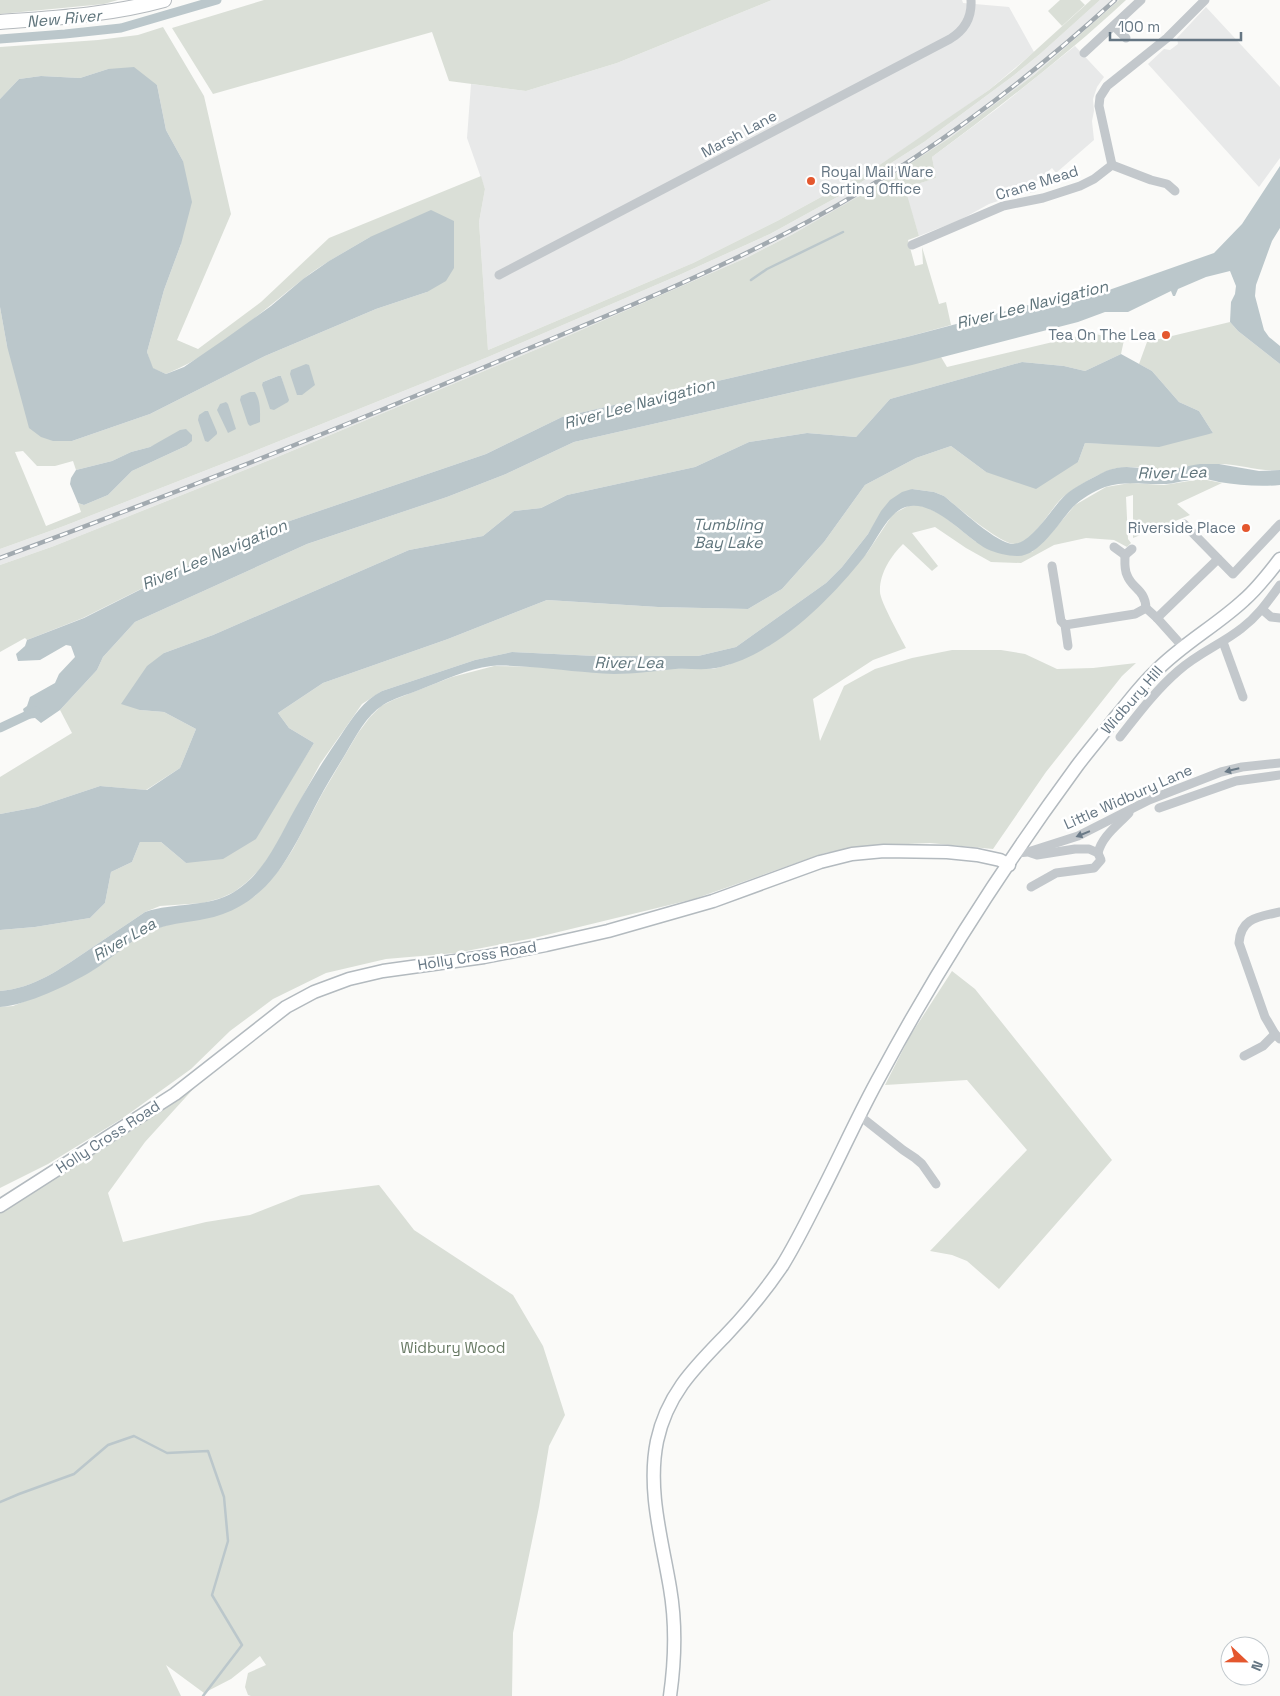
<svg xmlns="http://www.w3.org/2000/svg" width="1280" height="1696" viewBox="0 0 1280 1696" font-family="'Space Grotesk',sans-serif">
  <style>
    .built { fill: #e8e9e9 }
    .green { fill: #dadfd7; fill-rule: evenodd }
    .water { fill: #bbc7cb }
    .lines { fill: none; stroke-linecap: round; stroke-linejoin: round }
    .stream { stroke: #bbc7cb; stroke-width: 2.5 }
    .canal { stroke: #bbc7cb; stroke-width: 9 }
    .secondary-casing { stroke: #b3babf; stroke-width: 15 }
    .primary-casing { stroke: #b5babe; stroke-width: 16 }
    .street { stroke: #c3c8cc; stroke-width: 9 }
    .secondary { stroke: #fff; stroke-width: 12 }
    .primary { stroke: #fff; stroke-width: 14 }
    .rail-casing { stroke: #a2aab0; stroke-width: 4.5 }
    .rail { stroke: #fff; stroke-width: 2.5; stroke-dasharray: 8; stroke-linecap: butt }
    .oneway { fill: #6a7a87 }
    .poi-dot { fill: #e4572e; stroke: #fff; stroke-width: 2 }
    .labels { text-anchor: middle; stroke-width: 5; stroke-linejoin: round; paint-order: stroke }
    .street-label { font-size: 15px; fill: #657683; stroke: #fff }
    .poi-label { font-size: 15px; fill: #657683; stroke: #fff; text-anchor: end }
    .park-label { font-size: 15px; fill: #687a64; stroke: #fff }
    .water-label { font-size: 16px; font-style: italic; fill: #60757c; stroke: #fff }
  </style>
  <rect width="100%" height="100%" fill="#fafaf8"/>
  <g class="built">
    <path d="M772,0H962L963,3L1009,7L1034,52L989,90L919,139L878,166L779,220L693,263L488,350L479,222L485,189L467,138L471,84L526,91L617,63Z"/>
    <path d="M1100,0H1119L1034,75L1002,100L951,137L899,171L852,201L793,234L748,257L547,345L282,455L54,546L0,565V549L64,526L245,455L488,357L677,276L770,234L841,195L924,142L1013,76L1040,54Z"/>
    <path d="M1206,7L1280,87V158L1259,187L1148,64L1164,49L1170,50L1178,44L1177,38Z"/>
    <path d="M1075,46L1104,77L1097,87L1093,99L1094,111L1092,121L1094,140L1056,173L1052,168L1031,186L1036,192L1016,195L989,204L960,220L919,236L904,188L936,178L932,157L998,108Z"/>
  </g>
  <g class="green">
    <path d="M0,0H118L104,4L0,14Z"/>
    <path d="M264,0H772L617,63L526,91L449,81L432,32L213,94L172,28Z"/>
    <path d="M1060,0H1080L1085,5L1062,26L1048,11Z"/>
    <path d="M1091,0H1100L1040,54L1013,76L924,142L841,195L770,234L677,276L488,357L245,455L64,526L0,549V307L7,346L72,441L150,414L265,356L376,309L427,292L370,237C347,251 323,263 302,280C260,313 215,354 166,374L152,368L147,352L164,290L181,244L183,161L166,130L157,85L108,69L80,78L41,76L19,79L0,99V47L98,40L138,35L163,27L204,96L231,214L177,340L198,349L261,302L329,238L481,176L485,189L479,222L488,350L693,263L779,220L878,166L989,90L1015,69ZM278,376H281L285,390L263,382ZM161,442L186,446L132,471L108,495L84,505L78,503L81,512L46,526L15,452L23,451L37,466H55L73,461L76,470L112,461L131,452L150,447Z"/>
    <path d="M1119,0H1126C1065,57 999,107 932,157L936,178L905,188L919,236L908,240L915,266L923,264L922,247L939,304L946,302L951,325L907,337L562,417L486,454L275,526L207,556L83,618L27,640L25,638L0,652V565L54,546L282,455L547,345L748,257L793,234L868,191L951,137L1034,75Z"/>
    <path d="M1230,322L1238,331L1280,364V470C1259,472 1240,464 1220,464C1199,463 1179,470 1159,469C1142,469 1127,464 1110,470C1097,474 1071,490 1061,499C1050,510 1032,543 1016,544C1002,546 956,506 944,496L934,492L912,489L875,523L868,534L842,567L826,583L736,647L698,656H596L512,652L475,660L382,691L362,704L353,717L320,764L273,851L261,868L247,882L234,892L221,898L203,903L160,906L145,912C126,925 106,938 87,951C59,970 34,988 0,991V930L35,927L90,918L105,903L111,872L132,862L140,842H161L186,863L289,783L314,743L289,728L278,713L323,683L448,639L547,600L658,607L748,609L782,589L824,542L865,485L916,458L951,446L986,472L1078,462L1085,443L1110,444L1213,433L1199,411L1179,402L1152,371L1139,364L1147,342Z"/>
    <path d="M1095,334L1124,340L1121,354L1085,371L1064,366L1022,362L890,399L856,437L807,433L749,442L695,467L567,495L541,508L514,511L483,536L409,550L213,635L164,653L140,710L164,712L196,729L180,768L146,790L100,786L37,807L0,814V777L72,733L60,710L97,670L103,657L135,622L307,544L447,497L506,474L574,442L794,392L941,357L947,367L1074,337Z"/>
    <path d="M1202,479L1222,483L1177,504L1190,515L1133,538V495L1126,497L1128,539L1131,543L1127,547L1114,540L1086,538L1054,545L1021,563L991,562L966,548L935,527L912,533L938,566L932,571L903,544C891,556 879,574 880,592C880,601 901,638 906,648L873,660L813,699L820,741L844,686L875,669L912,658L952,650H1001L1025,654L1057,669L1093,668L1136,663L1122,676L1046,772L993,849L930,843L864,846L825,853L694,899L534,938L456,953L386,959L326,973L273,999L230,1031L191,1069L123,1118L48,1164L0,1188V1007L13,1006L63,986L93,970L132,941L149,931L255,896L280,869L293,849L322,794L358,733L370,717L381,706L393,700L452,677L494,666L713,669L728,665L767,647L867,553L893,514L908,506L916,505L926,507L942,515L976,542L1032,552L1053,531L1075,505L1106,487L1130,483L1164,485Z"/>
    <path d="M952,971L975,989L1112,1160L999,1289L967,1261L952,1255L930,1251L1027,1150L967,1080L885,1085L910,1036Z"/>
    <path d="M195,1087L145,1142L108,1193L123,1242L206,1222L250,1215L301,1195L379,1185L414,1230L513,1295L543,1346L565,1415L549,1446L539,1507L513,1633L512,1696H251L248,1695L245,1687L248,1673L266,1665L260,1656L231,1679L204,1693L166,1665L181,1696H0V1209L101,1148Z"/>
  </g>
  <g class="water">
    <path d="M134,67L157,85L166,130L183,161L192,202L181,244L164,290L147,352L153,368L166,374L184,367L225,339L271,306L303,279L329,261L370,237L431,210L454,221V268L446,281L427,292L376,309L265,356L150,414L72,441H53L41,437L29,428L7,346L0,307V99L19,79L41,76L80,78L108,69Z"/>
    <path d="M1280,166V228L1272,241L1256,285L1255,296L1264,330L1269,337L1280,346V364L1238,331L1230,322L1231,302L1235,294L1236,286L1230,271L1206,277L1178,289L1175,296H1173L1171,291L1128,312H1105L1078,322L912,365L574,442L506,474L447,497L307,544L135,622L103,657L97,670L60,710L41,723L35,718L26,719L23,709L27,706L30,697L55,683L59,674L75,657L71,646L66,645L40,660L18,661L16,654L25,646L27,640L84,618L207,556L275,526L486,454L562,417L907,337L1055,298L1109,290L1214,253L1242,224Z"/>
    <path d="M1121,354L1152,371L1179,402L1199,411L1213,433L1159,447L1085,443L1078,462L1036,489L986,472L951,446L916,458L865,485L824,542L782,589L748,609L658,607L547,600L448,639L323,683L278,713L289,728L314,743L256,839L223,859L186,863L161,842H140L132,862L111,872L105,903L90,918L35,927L0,930V814L37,807L100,786L147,790L180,768L196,729L164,712L140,710L121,704L147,666L164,653L213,635L409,550L483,536L514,511L541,508L567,495L695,467L749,442L807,433L856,437L890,399L1022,362L1064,366L1085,371Z"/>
    <path d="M306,364L309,365L315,385L302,395H297L290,374L291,370Z"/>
    <path d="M278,376H281L289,400L288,402L274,410L270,409L262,385L263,382Z"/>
    <path d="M250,392H255C261,402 260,411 260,422L250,426L248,424L240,400L241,396Z"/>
    <path d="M226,402L228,404L236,429L228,433L217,410L220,404Z"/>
    <path d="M205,411H208L217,432V434L208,442L205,441L198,420L199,415Z"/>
    <path d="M186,429L192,435V441L186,446L132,471L108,495L84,505L78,503L70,484L71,478L76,470L112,461L131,452L150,447L180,430Z"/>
    <path d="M1200,464H1219L1259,471L1280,470V485C1260,487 1238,485 1219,482C1214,481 1209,479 1204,479C1189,478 1174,485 1158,484C1140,484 1123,481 1105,487C1094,491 1081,499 1073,507C1059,522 1039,557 1017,556C1007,556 996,553 987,549C964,537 930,494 901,509C886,517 875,543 864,557C829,601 777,653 721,667C706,671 690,668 675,669C655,671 634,674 614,674C586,673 557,669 530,667C517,666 504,665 491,666C467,669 442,681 419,690C407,695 394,698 383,705C366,716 356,736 346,753C337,768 327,784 319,799C307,822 296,845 282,866C268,887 247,906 223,914C199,923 172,921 149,932C128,941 112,959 92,971C69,985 27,1005 0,1007V991C34,988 59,970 87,951C106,938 126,925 145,912C174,902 208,908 234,892C265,873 278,839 295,809C309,784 324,759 341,735C353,717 363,701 382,691L475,660L512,652L596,656H698L736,647L826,583L842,567L868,534L881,511L890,500L902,492L912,489L934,492L944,496C960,509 990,537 1008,543C1030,551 1053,503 1069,492C1080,484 1094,477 1106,471C1124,463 1141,469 1159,470C1173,470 1187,466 1200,464Z"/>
  </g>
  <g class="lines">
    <g class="stream">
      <path d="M751,280L767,269L843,232"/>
      <path d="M0,1502L19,1494L74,1474L108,1445L134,1436L167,1453L208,1451L224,1497L228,1541L212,1595L242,1645L203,1696"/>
    </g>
    <g class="canal">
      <path d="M0,39L65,34L121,28L217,0"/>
      <path d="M0,728L36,711"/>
    </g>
    <defs>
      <g id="secondary">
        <path d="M0,1206L175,1094L286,1007L314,992L349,979L383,971L484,957L546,945L608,931L713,901L820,862L852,854L884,851L947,852L977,855L1000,860L1009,865"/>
        <path d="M670,1696C675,1661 676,1623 670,1588C662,1540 647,1490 657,1441C667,1394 695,1367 726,1335C747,1313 765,1291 782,1266C795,1245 806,1223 817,1201C839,1159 858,1115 881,1074C939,966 1005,864 1077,766C1089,750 1103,734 1115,718C1128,703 1140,686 1155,672C1182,644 1216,626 1244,600C1258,588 1269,573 1280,559"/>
      </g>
      <path id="primary" d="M0,22C55,18 110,15 164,0"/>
    </defs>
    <use href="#secondary" class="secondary-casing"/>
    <use href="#primary" class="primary-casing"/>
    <g class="street">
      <path d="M1114,26L1126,38"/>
      <path d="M1084,53L1141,0"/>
      <path d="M1112,165L1099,106L1100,97L1107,86L1167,38L1205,0"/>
      <path d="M1112,165L1151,180L1167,184L1175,191"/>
      <path d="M912,245L1003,206L1043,198L1080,186L1094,179L1112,165"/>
      <path d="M499,275L950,39C965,30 972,17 971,0"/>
      <path d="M1184,524L1233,574L1280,524"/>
      <path d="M1114,547L1125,555L1132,549"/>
      <path d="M1125,555C1125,561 1124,569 1127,575C1132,589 1145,589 1146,608L1157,618L1183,647"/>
      <path d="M1052,566L1061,621L1065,625L1068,646"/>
      <path d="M1263,610L1271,617L1280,618"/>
      <path d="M1157,618L1218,559"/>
      <path d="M1065,625L1135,614L1146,608"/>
      <path d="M1223,642L1243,697"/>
      <path d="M1120,737C1138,714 1156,690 1178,671C1198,653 1222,644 1242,628C1258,616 1268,601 1280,585"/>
      <path d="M1159,808L1236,781L1280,775"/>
      <path d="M1017,853L1028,852L1078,836L1149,800L1221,772L1242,767L1280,763"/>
      <path d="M1031,853L1037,855L1075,849H1089L1098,853C1102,836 1118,825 1129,813"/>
      <path d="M1031,887L1056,873L1094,868L1101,860L1098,853"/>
      <path d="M1280,912C1259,917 1241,917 1239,943L1265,1017L1275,1034L1280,1039"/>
      <path d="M1244,1056L1263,1046L1275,1034"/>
      <path d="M860,1116L903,1150L915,1158L922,1164L936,1184"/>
    </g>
    <use href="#secondary" class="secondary"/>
    <use href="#primary" class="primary"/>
    <defs>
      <path id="rail" d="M0,558C168,496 334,431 499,361C603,317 709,275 809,221C920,161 1022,85 1115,0"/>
    </defs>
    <use href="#rail" class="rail-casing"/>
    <use href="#rail" class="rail"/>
  </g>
  <defs><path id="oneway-solid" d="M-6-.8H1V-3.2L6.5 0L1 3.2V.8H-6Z" transform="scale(1.25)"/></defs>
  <g class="oneway">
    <use href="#oneway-solid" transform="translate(1232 770) rotate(166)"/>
    <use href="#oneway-solid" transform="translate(1083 834) rotate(158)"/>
  </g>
  <g class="poi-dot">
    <circle cx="811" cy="181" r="5"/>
    <circle cx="1166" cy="335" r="5"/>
    <circle cx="1246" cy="528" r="5"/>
  </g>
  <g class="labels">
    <g class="street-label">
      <text transform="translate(739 134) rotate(-28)" y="5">Marsh Lane</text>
      <text transform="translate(1037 183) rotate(-17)" y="5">Crane Mead</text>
      <text transform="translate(1132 700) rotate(-49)" y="5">Widbury Hill</text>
      <text transform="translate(1128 797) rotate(-24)" y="5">Little Widbury Lane</text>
      <text transform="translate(477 956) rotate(-9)" y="5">Holly Cross Road</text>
      <text transform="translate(108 1137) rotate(-33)" y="5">Holly Cross Road</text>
    </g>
    <g class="poi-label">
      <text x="821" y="177" text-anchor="start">Royal Mail Ware<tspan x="821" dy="17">Sorting Office</tspan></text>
      <text x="1156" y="340">Tea On The Lea</text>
      <text x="1236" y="533">Riverside Place</text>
    </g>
    <g class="park-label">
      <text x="453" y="1353">Widbury Wood</text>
    </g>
    <g class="water-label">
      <text transform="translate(64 18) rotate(-5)" y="6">New River</text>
      <text transform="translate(1032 304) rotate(-14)" y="6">River Lee Navigation</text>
      <text transform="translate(639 403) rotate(-15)" y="6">River Lee Navigation</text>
      <text transform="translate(1172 472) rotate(-1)" y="6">River Lea</text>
      <text x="728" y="530">Tumbling<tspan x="728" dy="18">Bay Lake</tspan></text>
      <text transform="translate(214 554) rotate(-23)" y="6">River Lee Navigation</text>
      <text x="629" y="668">River Lea</text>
      <text transform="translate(124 939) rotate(-30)" y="6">River Lea</text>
    </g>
  </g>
  <g transform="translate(1245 1661) rotate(112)"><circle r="24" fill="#ffffff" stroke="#c1c8cd"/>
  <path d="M0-4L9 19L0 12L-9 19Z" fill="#e4572e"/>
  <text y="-8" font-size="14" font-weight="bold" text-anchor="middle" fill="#657683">N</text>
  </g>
  <path d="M1110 32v8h131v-8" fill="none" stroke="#657683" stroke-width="2.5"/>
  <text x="1118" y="32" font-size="15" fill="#657683" stroke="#ffffff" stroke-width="4" paint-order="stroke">100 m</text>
</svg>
